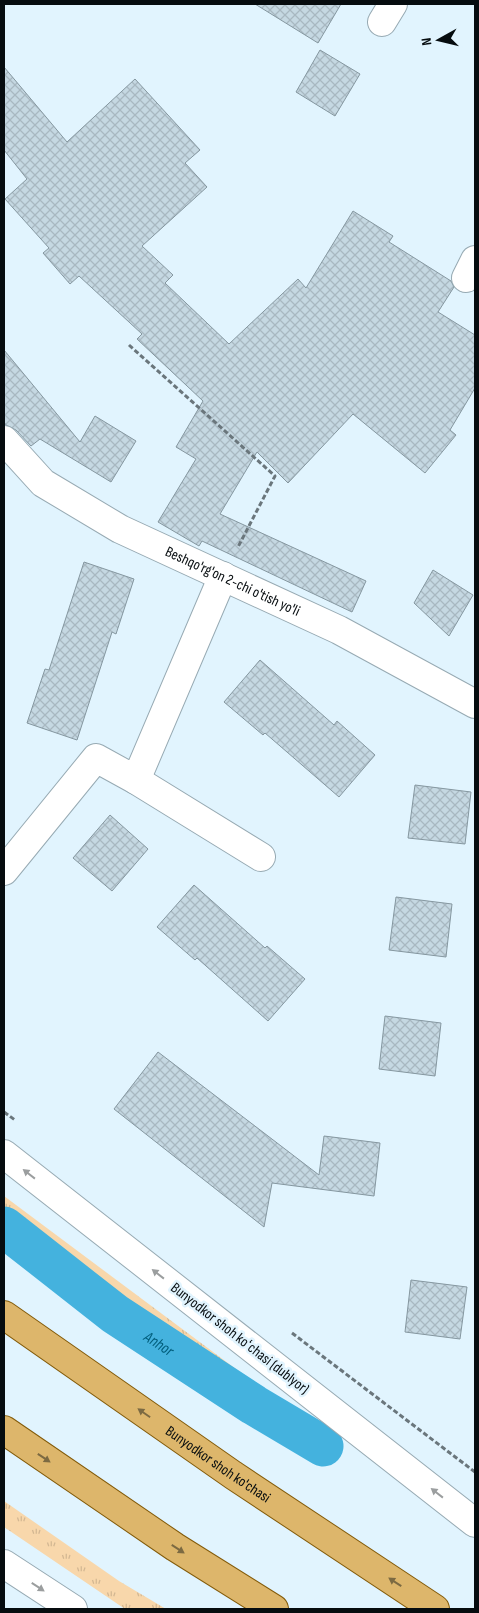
<svg xmlns="http://www.w3.org/2000/svg" width="479" height="1613" viewBox="0 0 479 1613" font-family="'Sofia Sans Condensed',sans-serif">
  <style>
    .grass { fill: url(#grass-tufts) }
    .lines { fill: none; stroke-linecap: round; stroke-linejoin: round }
    .canal { stroke: #44b2de; stroke-width: 41 }
    .building { fill: url(#building-cross-hatch); stroke: #8597a0 }
    .minor-casing { stroke: #97aab3; stroke-width: 30 }
    .major-casing { stroke: #835b0a; stroke-width: 30 }
    .path { stroke: #6a767c; stroke-width: 3; stroke-dasharray: 5 2.5; stroke-linecap: butt }
    .minor { stroke: #fff; stroke-width: 28 }
    .major { stroke: #ddb66b; stroke-width: 28 }
    .oneway { fill: #9b9e9f }
    .oneway2 { fill: #7c6a42 }
    .labels { text-anchor: middle; stroke-width: 5; stroke-linejoin: round; paint-order: stroke }
    .street-label { font-size: 15px; fill: #060c0f; stroke: #e1f4fe }
    .water-label { font-size: 16px; font-style: italic; fill: #005d7b; stroke: #e1f4fe }
  </style>
  <defs>
    <pattern id="grass-tufts" width="24" height="20" patternUnits="userSpaceOnUse" patternTransform="scale(1.25)"><rect width="24" height="20" fill="#f8d7ab"/><path d="M3 7l-1-3M5 7V3M7 7l1-3M15 17l-1-3M17 17v-4M19 17l1-3" fill="none" stroke="#d3b792"/></pattern>
    <pattern id="building-cross-hatch" width="8" height="8" patternUnits="userSpaceOnUse" patternTransform="scale(1.25)"><rect width="8" height="8" fill="#c5d8e2"/><path d="M0 0l8 8M0 8l8-8" fill="none" stroke="#a8b8c1"/></pattern>
  </defs>
  <rect width="100%" height="100%" fill="#e1f4fe"/>
  <g class="grass">
    <path d="M4,1196L280,1402L283,1413L132,1315L4,1219Z"/>
    <path d="M4,1501L119,1581L166,1609H125L4,1527Z"/>
  </g>
  <g class="lines">
    <path class="canal" id="s1" d="M4,1227L115,1314L254,1405L323,1446"/>
  </g>
  <g class="building">
    <path d="M255,4H341L318,43Z"/>
    <path d="M320,50L360,74L335,116L296,92Z"/>
    <path d="M4,67L67,142L135,79L200,150L185,163L207,187L142,246L173,275L165,283L229,344L298,279L306,288L353,211L393,236L389,242L451,281L454,287L438,312L475,335V388L450,430L456,435L425,473L353,414L288,483L257,452L220,514L366,581L352,612L202,541L199,546L158,522L196,459L176,447L203,401L137,339L142,334L79,276L70,284L43,253L49,248L5,199L27,179L4,150Z"/>
    <path d="M4,350L80,442L95,416L136,441L111,482L40,439L31,446L16,430L6,425L4,422Z"/>
    <path d="M84,562L134,579L116,634L112,632L77,740L27,723L45,669L49,670Z"/>
    <path d="M433,570L473,595L449,636L414,603Z"/>
    <path d="M260,660L334,725L337,721L375,755L339,797L265,733L263,735L224,702Z"/>
    <path d="M415,785L471,792L465,844L408,838Z"/>
    <path d="M110,815L148,849L112,891L73,858Z"/>
    <path d="M194,885L265,948L267,946L305,979L268,1021L197,958L195,960L157,927Z"/>
    <path d="M396,897L452,904L446,957L389,950Z"/>
    <path d="M385,1016L441,1023L435,1076L379,1069Z"/>
    <path d="M158,1052L319,1175L324,1136L380,1143L374,1196L272,1183L264,1227L114,1109Z"/>
    <path d="M411,1280L467,1287L460,1339L405,1332Z"/>
  </g>
  <g class="lines">
    <defs>
      <g id="minor">
        <path d="M382,22L393,4"/>
        <path d="M466,278L475,260"/>
        <path id="s2" d="M4,440L43,483L120,529L339,630L475,704"/>
        <path d="M136,780L261,857"/>
        <path d="M4,871L96,758L136,780L223,576"/>
        <path d="M4,1154L475,1523"/>
        <path d="M4,1564L73,1609"/>
      </g>
      <g id="major">
        <path id="s3" d="M4,1315L233,1475L435,1609"/>
        <path d="M4,1430L175,1547L274,1609"/>
      </g>
    </defs>
    <use href="#minor" class="minor-casing"/>
    <use href="#major" class="major-casing"/>
    <g class="path">
      <path d="M129,345L275,476L238,547"/>
      <path d="M4,1112L15,1120"/>
      <path d="M292,1333L475,1472"/>
    </g>
    <use href="#minor" class="minor"/>
    <use href="#major" class="major"/>
  </g>
  <defs><path id="oneway-solid" d="M-6-.8H1V-3.2L6.5 0L1 3.2V.8H-6Z" transform="scale(1.25)"/></defs>
  <g class="oneway">
    <use href="#oneway-solid" transform="translate(29 1174) rotate(-142)"/>
    <use href="#oneway-solid" transform="translate(158 1274) rotate(-142)"/>
    <use href="#oneway-solid" transform="translate(437 1493) rotate(-142)"/>
    <use href="#oneway-solid" transform="translate(38 1587) rotate(33)"/>
  </g>
  <g class="oneway2">
    <use href="#oneway-solid" transform="translate(144 1413) rotate(-145)"/>
    <use href="#oneway-solid" transform="translate(44 1458) rotate(34)"/>
    <use href="#oneway-solid" transform="translate(178 1549) rotate(33)"/>
    <use href="#oneway-solid" transform="translate(395 1582) rotate(-147)"/>
  </g>
  <g class="labels">
    <g class="street-label">
      <text dy="5" stroke="none"><textPath href="#s2" startOffset="272">Beshqo'rg'on 2-chi o'tish yo'li</textPath></text>
      <text transform="translate(240 1338) rotate(38)" y="5">Bunyodkor shoh koʻchasi (dublyor)</text>
      <text dy="5" stroke="none"><textPath href="#s3" startOffset="261">Bunyodkor shoh ko'chasi</textPath></text>
    </g>
    <g class="water-label">
      <text dy="6" stroke="none"><textPath href="#s1" startOffset="194">Anhor</textPath></text>
    </g>
  </g>
  <rect width="479" height="1613" fill="none" stroke="#060c0f" stroke-width="10"/>
  <g transform="translate(439 40) rotate(262)" stroke="#e1f4fe" stroke-width="4" paint-order="stroke">
  <path d="M0-4L9 19L0 12L-9 19Z" fill="#060c0f"/>
  <text y="-8" font-size="14" font-weight="bold" text-anchor="middle" fill="#060c0f">N</text>
  </g>
</svg>
